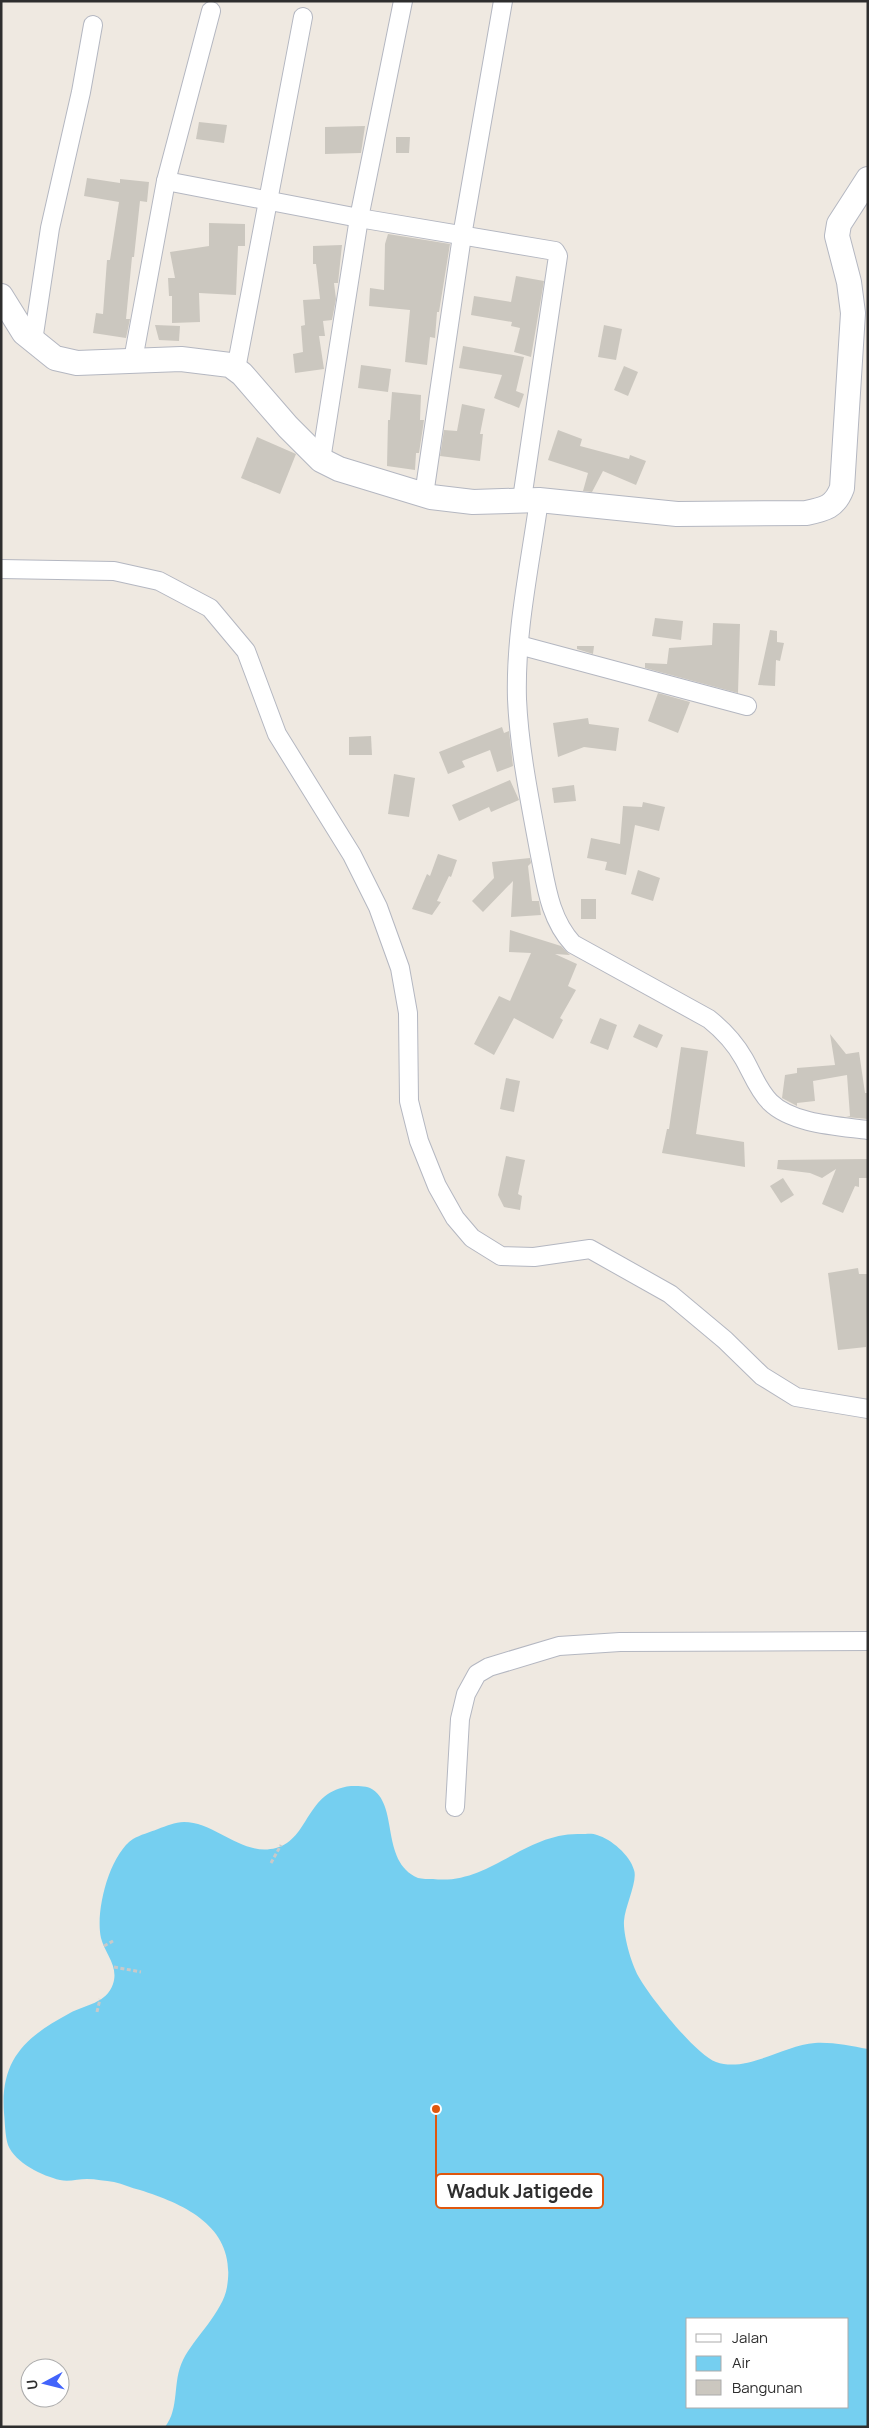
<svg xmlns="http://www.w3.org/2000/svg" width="869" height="2428" viewBox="0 0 869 2428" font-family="Manrope,sans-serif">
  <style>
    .water { fill: #75cff0; fill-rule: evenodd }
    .building { fill: #cbc7bf }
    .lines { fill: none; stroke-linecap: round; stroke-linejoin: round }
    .street-casing { stroke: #b4b7c1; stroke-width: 20 }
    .secondary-casing { stroke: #b4b7c1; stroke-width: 26 }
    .path { stroke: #c9c9c9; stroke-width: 3; stroke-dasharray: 4 2.5; stroke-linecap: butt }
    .street { stroke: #fff; stroke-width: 18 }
    .secondary { stroke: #fff; stroke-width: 24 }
    .leader { fill: none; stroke: #df570e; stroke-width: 2 }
    .callout-dot { fill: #df570e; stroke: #fff; stroke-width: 2 }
    .callout { fill: #fff; stroke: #df570e; stroke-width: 2 }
    .callout-label { font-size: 19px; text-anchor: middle; font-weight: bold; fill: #2e2e2e }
  </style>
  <rect width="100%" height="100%" fill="#efe9e1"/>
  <path class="water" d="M351,1786C357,1786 365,1786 370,1788C400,1803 379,1861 418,1878C422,1879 428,1879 433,1879C489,1886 525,1831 582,1834C586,1834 593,1833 597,1835C611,1839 630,1855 634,1870C638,1881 625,1906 624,1921C623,1935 632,1967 640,1979C651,1998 696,2055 716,2062C747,2073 784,2045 815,2043C833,2042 850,2046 868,2049V2427H165C180,2408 172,2382 183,2360C194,2338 223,2312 227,2287C237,2228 187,2205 140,2190C131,2188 123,2184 114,2182C105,2181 96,2179 87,2179C78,2179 69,2182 60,2180C43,2176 15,2163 8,2145C5,2135 5,2123 4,2113C0,2060 25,2037 70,2013C85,2005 107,2003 113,1984C119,1966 105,1954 101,1938C95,1912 109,1855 133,1839C140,1835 150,1832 158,1829C166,1826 175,1822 184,1822C216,1822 242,1857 276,1848C310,1839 305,1791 351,1786ZM688,2319H848V2407H688Z"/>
  <g class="building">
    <path d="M199,122L227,125L224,143L196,139Z"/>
    <path d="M365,126L361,153L325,154V127Z"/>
    <path d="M396,137H410L409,153H396Z"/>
    <path d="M87,178L120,183V179L149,182L147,202L140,201L134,257H132L126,319H130L126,338L93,333L96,313L103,314L107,260H110L119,202L84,196Z"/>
    <path d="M209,223L245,224V246H238L236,295L199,293L200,322L172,323V296H169L168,278H175L170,252L209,246Z"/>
    <path d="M388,234L450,244L439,312H437L435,338L430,337L427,365L405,362L410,310L369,306L370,288L384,290L385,244Z"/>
    <path d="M342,245L338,283H334L336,299L332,320L323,321L325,336H319L324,369L295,373L293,354L303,352L301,326L305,325L303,300L320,299L316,264H313V246Z"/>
    <path d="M516,276L544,281L531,357L514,352L520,328L511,326L512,322L471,315L474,296L511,302Z"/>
    <path d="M155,325L180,326L179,341L159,340Z"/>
    <path d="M604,325L622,329L616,360L598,357Z"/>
    <path d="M463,346L524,357L516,391L524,394L519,408L494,398L502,375L459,368Z"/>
    <path d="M361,365L391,369L388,392L358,388Z"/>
    <path d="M624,366L638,372L628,396L614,390Z"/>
    <path d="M392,392L421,395L420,420H424L423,427L419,453H416L415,470L387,466L388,420H390Z"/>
    <path d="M462,404L485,409L480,434H483L480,461L440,456L444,430L457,431Z"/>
    <path d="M558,430L582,439L580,446L629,459L630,455L646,461L636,485L603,471L592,492L583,491L588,473L548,460Z"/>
    <path d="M257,437L296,454L280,494L241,478Z"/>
    <path d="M655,618L683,621L681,640L652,636Z"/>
    <path d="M713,623L740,624L738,693L645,668V663L667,664L669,648L712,645Z"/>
    <path d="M770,630L777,631V642L784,643L780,661L776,660L775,686L758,685Z"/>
    <path d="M577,646H594L593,654L577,649Z"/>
    <path d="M658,693L690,702L678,733L648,721Z"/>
    <path d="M588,718L589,724L619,728L616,751L584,747L558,757L553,723Z"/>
    <path d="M502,727L504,733L509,731L513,766L497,772L490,750L462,761L465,767L448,774L439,752Z"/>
    <path d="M371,736L372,755H349V737Z"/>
    <path d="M394,774L415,778L409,817L388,814Z"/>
    <path d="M510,780L519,800L491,812L489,807L459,821L452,805Z"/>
    <path d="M574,785L576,801L554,803L552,788Z"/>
    <path d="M643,802L665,807L659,831L635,825L626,875L605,870L607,862L587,858L591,838L620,844L623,806L642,807Z"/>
    <path d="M438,854L457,860L451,877L449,876L437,901L441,902L432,915L412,909L427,874L430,876Z"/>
    <path d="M530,858L531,863L528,866L532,901H539L541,915L511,917L513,881L483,912L472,901L494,878L492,862Z"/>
    <path d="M638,870L660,878L653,901L631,894Z"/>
    <rect x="581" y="899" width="15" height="20"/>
    <path d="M510,930L561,946L570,955L555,954L577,964L568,986L576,990L560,1018L563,1020L553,1039L514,1018L494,1055L474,1044L499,996L510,1001L531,953L509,952Z"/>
    <path d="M600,1018L617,1025L608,1050L590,1043Z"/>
    <path d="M639,1024L663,1035L657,1048L633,1037Z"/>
    <path d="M830,1034L846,1054L859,1052L865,1093H868V1119L846,1117L850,1116L847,1075L813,1081L815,1101L797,1103V1106L782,1098L785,1075L797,1073V1068L835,1065Z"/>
    <path d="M681,1047L708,1051L696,1134L744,1142L745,1167L662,1153L667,1129H669Z"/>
    <path d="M506,1078L520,1081L514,1112L500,1109Z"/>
    <path d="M506,1156L525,1160L518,1194L522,1196L520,1210L504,1207L498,1195Z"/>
    <path d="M867,1159V1178H859V1187L855,1186L843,1213L822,1204L836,1169L822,1178L810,1173L777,1169L778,1160Z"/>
    <path d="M783,1178L794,1195L781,1203L770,1186Z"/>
    <path d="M858,1268L859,1274H868L866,1347L838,1350L828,1273Z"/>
  </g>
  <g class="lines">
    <defs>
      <g id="street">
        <path d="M166,181L211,11"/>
        <path d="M33,341L50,228L81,92L93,25"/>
        <path d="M133,360L166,181L359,218L555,251L558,256L522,499"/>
        <path d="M236,369L303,17"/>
        <path d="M321,460L359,218L403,1"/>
        <path d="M424,495L462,236L503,1"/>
        <path d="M539,500C530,565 515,633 517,699C519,747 530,802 539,850C546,884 549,918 573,944L709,1019C724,1031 735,1043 744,1059C752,1073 758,1090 770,1102C792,1124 838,1126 868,1130"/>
        <path d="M1,569L114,571L159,581L210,608L246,651L277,734L352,855L378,907L400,968L408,1013L409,1101L419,1141L437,1186L455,1218L472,1238L501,1256L534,1257L590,1249L670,1294L725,1340L762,1376L796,1397L868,1409"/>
        <path d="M519,645L747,706"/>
        <path d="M455,1807L460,1719L466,1694L477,1674L489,1667L559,1646L620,1642L868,1641"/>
      </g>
      <path id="secondary" d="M1,296L24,333L55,358L77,363L181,359L230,365L242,374L288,427L321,460L339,469L431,497L473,502L539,500L677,514L806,513C825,509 835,507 842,488L853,313L849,282L837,236L839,224L868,179"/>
    </defs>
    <use href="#street" class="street-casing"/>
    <use href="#secondary" class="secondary-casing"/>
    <g class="path">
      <path d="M271,1863L281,1845"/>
      <path d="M104,1946L113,1941"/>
      <path d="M114,1967L141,1972"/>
      <path d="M97,2012L100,1999"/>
    </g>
    <use href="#street" class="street"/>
    <use href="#secondary" class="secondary"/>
  </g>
  <path class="leader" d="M436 2109L436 2191"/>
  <circle class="callout-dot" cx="436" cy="2109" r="5"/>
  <rect class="callout" x="436" y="2174" width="167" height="34" rx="5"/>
  <g class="callout-label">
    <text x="520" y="2198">Waduk Jatigede</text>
  </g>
  <rect width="869" height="2428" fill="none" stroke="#2e2e2e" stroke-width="5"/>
  <rect x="686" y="2318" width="162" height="90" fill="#ffffff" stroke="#ababab"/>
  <rect x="696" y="2334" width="25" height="8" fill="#ffffff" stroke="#ababab"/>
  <text x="732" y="2343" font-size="15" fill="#2e2e2e">Jalan</text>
  <rect x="696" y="2356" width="25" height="15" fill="#75cff0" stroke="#ababab"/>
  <text x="732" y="2368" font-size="15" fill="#2e2e2e">Air</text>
  <rect x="696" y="2380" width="25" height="15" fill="#cbc7bf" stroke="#ababab"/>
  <text x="732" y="2393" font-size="15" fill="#2e2e2e">Bangunan</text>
  <g transform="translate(45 2383) rotate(263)"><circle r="24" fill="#ffffff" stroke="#ababab"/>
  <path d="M0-4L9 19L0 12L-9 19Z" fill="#4264fb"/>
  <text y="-8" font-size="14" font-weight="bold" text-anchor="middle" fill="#2e2e2e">U</text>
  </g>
</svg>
